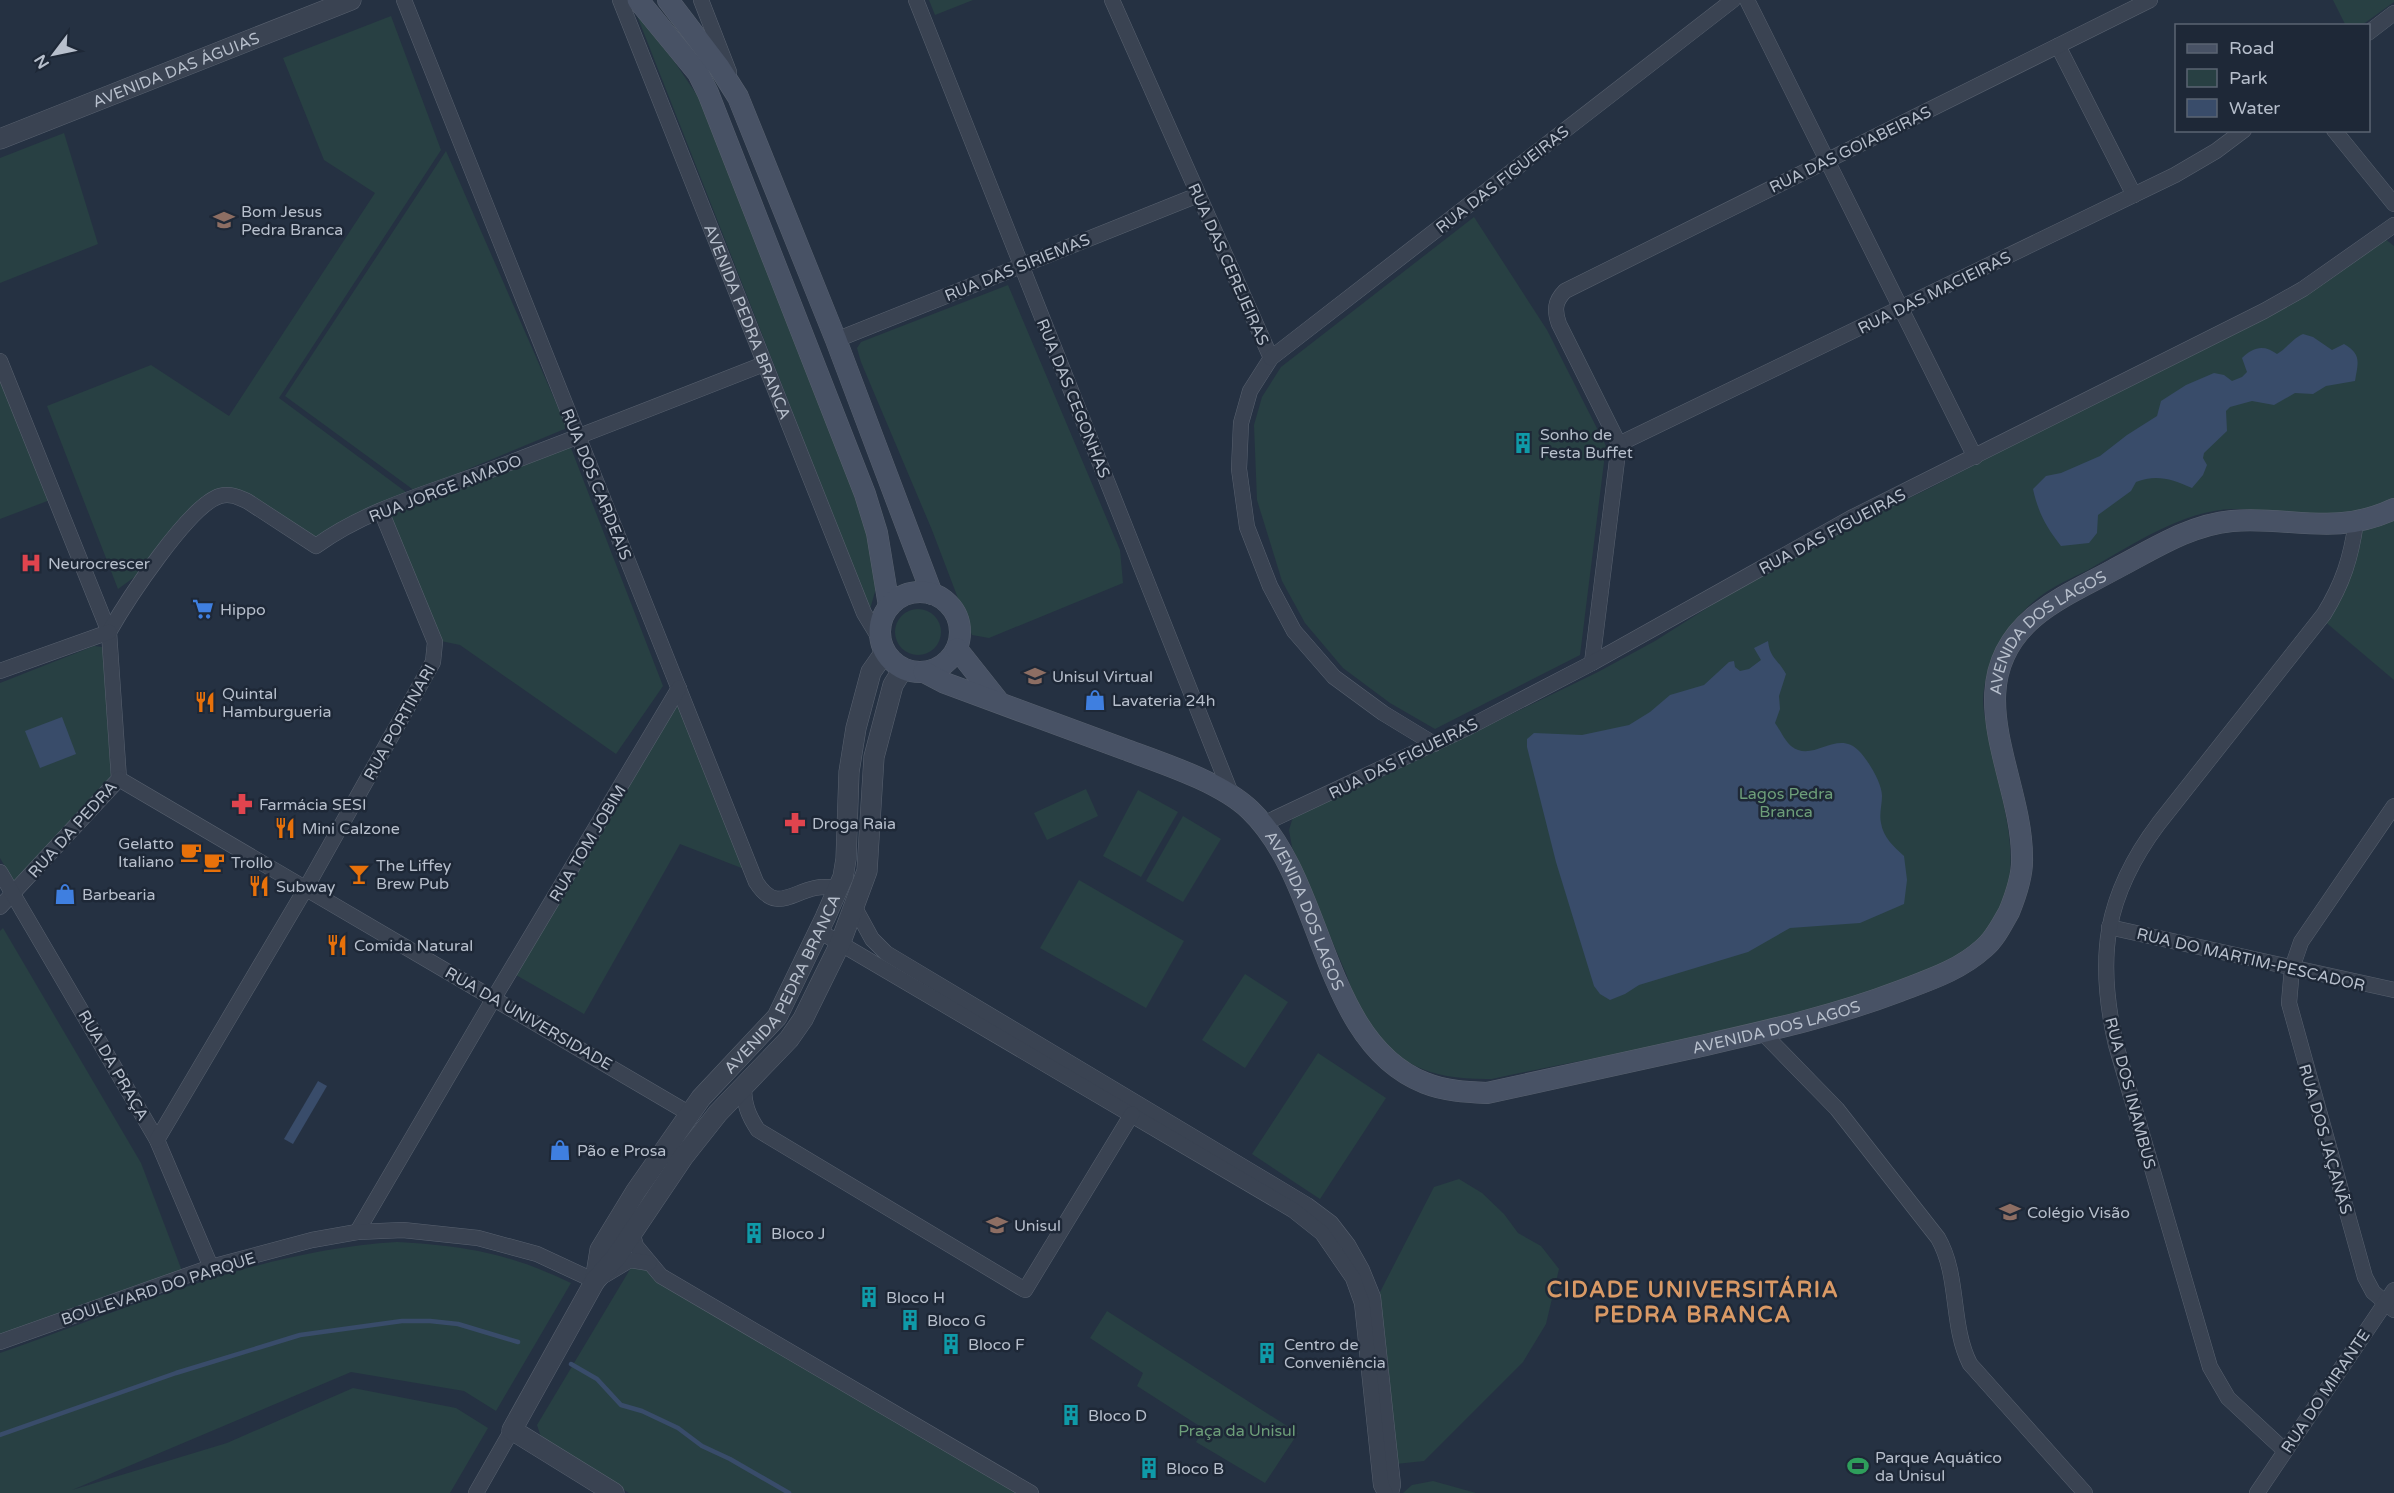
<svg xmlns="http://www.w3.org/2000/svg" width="2394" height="1493" viewBox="0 0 2394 1493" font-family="'Varela Round',sans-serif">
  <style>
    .green { fill: #284043 }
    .water { fill: #394c6a }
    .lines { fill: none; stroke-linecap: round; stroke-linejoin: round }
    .stream { stroke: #394c6a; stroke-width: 4.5 }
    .minor-casing { stroke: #58616f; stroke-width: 16 }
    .tertiary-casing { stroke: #58616f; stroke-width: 21 }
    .secondary-casing { stroke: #58616f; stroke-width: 22 }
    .minor { stroke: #3a4352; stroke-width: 15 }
    .tertiary { stroke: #3a4352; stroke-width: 20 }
    .secondary { stroke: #485265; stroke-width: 21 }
    .labels { text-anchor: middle; stroke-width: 5; stroke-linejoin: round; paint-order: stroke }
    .street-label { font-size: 16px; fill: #b7bfcc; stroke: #1e2837 }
    .poi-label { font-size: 16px; fill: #b7bfcc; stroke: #1e2837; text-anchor: start }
    .park-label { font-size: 16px; fill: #6d9e79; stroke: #1e2837 }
    .district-label { font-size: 22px; font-weight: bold; letter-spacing: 1.5px; fill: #d99965; stroke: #1e2837 }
  </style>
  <rect width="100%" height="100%" fill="#253142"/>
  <g class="green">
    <path d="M929,0H973L935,15Z"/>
    <path d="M2333,0H2394V2L2362,25L2346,26Z"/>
    <path d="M636,13L674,61L699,98L869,529L879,578L870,609Z"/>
    <path d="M391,16L441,150L279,398L410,495L315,540L228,490L140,573L118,589L47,406L151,365L229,416L375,193L324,160L283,58Z"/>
    <path d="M64,133L98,244L0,283V158Z"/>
    <path d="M446,151L567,428L415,491L285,396Z"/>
    <path d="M1474,217L1547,330L1606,446L1580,655L1435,729L1390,703L1343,668L1305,623L1282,581L1257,500L1254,425L1262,397L1281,367Z"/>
    <path d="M2384,238L2394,246V499C2379,505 2362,515 2347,517C2339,519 2329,516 2321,516C2292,514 2262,509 2233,509C2183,510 2130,546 2088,570C2072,578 2053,586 2038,598C2007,623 1985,660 1983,700C1983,713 1987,726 1989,738C2002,811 2038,887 1972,945C1949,966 1915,976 1886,986C1759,1033 1623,1050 1492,1079C1423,1080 1387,1062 1356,999C1351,990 1349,979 1344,969C1327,929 1310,888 1292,847L1289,830L1293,817L1331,798L1388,774L1598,672L1655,641L1734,591L1847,528L1928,489L2170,363Z"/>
    <path d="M1008,285L1120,550L1123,583L989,638L972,635L932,530L861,362L857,348L861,342Z"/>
    <path d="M0,377L50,500L0,519Z"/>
    <path d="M569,443L663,686L616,754L460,645L436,640L384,513Z"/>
    <path d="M2394,513V680L2323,620L2360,525Z"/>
    <circle cx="918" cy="632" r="23"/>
    <path d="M94,646L103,647L111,776L16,885L0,858V683Z"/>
    <path d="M678,704L744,869L680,844L584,1014L516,975Z"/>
    <path d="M1086,789L1098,816L1047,840L1034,813Z"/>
    <path d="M1138,790L1178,812L1141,877L1103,856Z"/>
    <path d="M1183,816L1221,839L1183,902L1146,881Z"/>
    <path d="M1079,880L1184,941L1146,1008L1040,948Z"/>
    <path d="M3,928L141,1163L182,1271L0,1335V931Z"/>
    <path d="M1245,974L1288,1002L1245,1068L1202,1040Z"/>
    <path d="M1318,1053L1386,1098L1320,1199L1252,1154Z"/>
    <path d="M1459,1179L1482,1193L1504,1214L1518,1233L1541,1246L1559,1269L1546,1324L1523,1362L1424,1461L1396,1464L1377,1298L1434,1187Z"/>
    <path d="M397,1242C466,1246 508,1253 571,1283L496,1411L464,1391L351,1372L72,1490L227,1443L353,1388L456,1408L488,1428L450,1493H0V1353C129,1308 260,1250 397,1242Z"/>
    <path d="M642,1263L658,1279L1016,1493H629L542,1440L537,1425L632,1266Z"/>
    <path d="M1107,1311L1298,1433L1265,1483L1196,1442L1204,1429L1137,1386L1143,1373L1090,1338Z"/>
    <path d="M1433,1481L1476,1493H1403L1412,1485Z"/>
  </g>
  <g class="water">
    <path d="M2303,334L2313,337L2332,350L2344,344C2362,354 2358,363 2355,381L2326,386L2313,394L2295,393L2274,405L2252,401L2230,407L2226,411L2227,431L2204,453L2203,458L2207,465L2203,475L2192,488C2172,479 2156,474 2136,482L2131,491L2098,515L2097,533L2089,543L2061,546C2046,527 2038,512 2033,489L2046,476L2061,473L2100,456L2127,435L2157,416L2161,401L2186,385L2214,373L2224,375L2232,381L2242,377L2247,372L2242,358C2253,347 2264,344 2277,354C2287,348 2292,339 2303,334Z"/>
    <path d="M1768,641C1770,659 1778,659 1786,674L1779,696L1780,709L1775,723C1780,730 1785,741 1791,746C1813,764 1837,728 1859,751C1868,760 1882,783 1882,796C1882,804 1879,815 1881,823C1883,837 1894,847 1904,856L1907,880L1904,904L1860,923L1790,928L1748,952L1639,985L1625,994L1610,1000L1600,994L1594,986L1556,862L1527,747V739L1534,733L1582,735L1629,725L1650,712L1670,695L1704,685L1729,662L1734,661L1735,667L1740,671L1749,669L1761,660L1754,648Z"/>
    <path d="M62,717L76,754L40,768L25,731Z"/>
    <path d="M318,1081L327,1086L293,1144L284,1139Z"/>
  </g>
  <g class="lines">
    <g class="stream">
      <path d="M571,1364L597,1379L621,1405L642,1411L678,1428L702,1446L730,1459L789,1493"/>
      <path d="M0,1435L176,1373L300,1335L402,1321H430L458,1324L518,1342"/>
    </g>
    <defs>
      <g id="minor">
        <path d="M404,0L756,882C775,912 789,894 815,888C823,886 831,887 839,888"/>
        <path id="s1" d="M620,0L864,613L881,641"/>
        <path d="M701,0L729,72"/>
        <path d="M916,0L1232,796"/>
        <path d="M1112,0L1271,358L1250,391L1241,423L1239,469L1247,527L1270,586L1294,631L1334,677L1383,713L1434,744"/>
        <path d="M1747,0L1975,457"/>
        <path d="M2368,33L2394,13"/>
        <path d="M2058,46L2134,195"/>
        <path d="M2334,130L2394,204"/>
        <path d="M836,340L1198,195"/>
        <path d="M1271,358L1733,0"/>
        <path d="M0,361L109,632L119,779L0,907"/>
        <path d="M1619,444L2175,175L2216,151L2244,130"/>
        <path d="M109,632C126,602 189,505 220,496C230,493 238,497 247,501L316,546C368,508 436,491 496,468C586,434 675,399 764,364"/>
        <path d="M1592,663L1619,444L1559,324C1554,310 1555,301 1565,291L2150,0"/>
        <path d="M0,671L109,632"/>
        <path d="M119,779L690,1114"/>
        <path d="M2394,806L2301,942L2292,968L2289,1003L2365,1277L2373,1292L2394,1310"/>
        <path d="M1263,824L1469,727L1592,663L1851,518L2264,311L2303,289L2394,225"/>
        <path d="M0,872L157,1140L211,1267"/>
        <path d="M855,908L872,939L886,953L1307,1205L1331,1223L1348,1245L1362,1270L1373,1297L1393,1485L1391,1493"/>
        <path d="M2109,927L2394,990"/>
        <path d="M819,931L1293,1210L1322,1233L1353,1278L1362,1303L1381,1485L1385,1493"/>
        <path d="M1762,1032L1837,1109L1938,1238C1960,1276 1950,1325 1970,1364L2085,1493"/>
        <path d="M744,1087C744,1104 748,1115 758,1130L1025,1290L1132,1114"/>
        <path d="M157,1140L306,888L433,662L435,642L381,511"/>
        <path d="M357,1232L494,998L679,688"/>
        <path d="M632,1232L636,1246L661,1276L1031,1493"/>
        <path d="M0,1342L211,1267L312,1240L357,1232L403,1230L478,1238L537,1254L595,1281L630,1260L649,1263"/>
        <path d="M2285,1451L2228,1398L2210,1367L2116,1045C2096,958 2104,896 2159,823L2324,614C2343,583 2351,558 2356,522"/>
        <path d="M476,1493L512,1430"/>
        <path d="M2257,1493L2394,1290"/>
      </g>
      <g id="tertiary">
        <path id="s2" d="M0,139L351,0"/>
        <path id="s3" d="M595,1281L600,1250L636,1191L701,1098L777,1017L825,918L843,877L846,859L849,772L856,728L871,672L885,652"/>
        <path d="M614,1493L512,1430L595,1281L616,1257L684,1156L718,1113L789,1039L803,1019L840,944L867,871L874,757L893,685L903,669"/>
      </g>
      <g id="secondary">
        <path d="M638,0L698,73L708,93L865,494L877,533L889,606"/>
        <path d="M668,0L719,67L738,97L836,340L932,594"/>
        <circle cx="920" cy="632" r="40"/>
        <path d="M957,649L999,702"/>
        <path id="s4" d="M924,672L945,683C1005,705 1064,727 1124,749C1162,763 1221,782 1250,810C1326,883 1321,1042 1425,1083C1445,1091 1466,1092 1487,1093C1555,1078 1624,1063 1692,1048C1762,1032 1832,1017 1900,991C1929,980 1960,970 1984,948C1995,939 2002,924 2009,912C2016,895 2023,875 2022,857C2022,775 1954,685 2034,617C2058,597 2088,584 2115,569C2152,550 2189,525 2232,521C2292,516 2334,537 2394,509"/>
      </g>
    </defs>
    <use href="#minor" class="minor-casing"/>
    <use href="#tertiary" class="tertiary-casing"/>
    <use href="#secondary" class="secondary-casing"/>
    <use href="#minor" class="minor"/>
    <use href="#tertiary" class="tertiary"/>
    <use href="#secondary" class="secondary"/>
  </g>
  <defs>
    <symbol id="school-bare" viewBox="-9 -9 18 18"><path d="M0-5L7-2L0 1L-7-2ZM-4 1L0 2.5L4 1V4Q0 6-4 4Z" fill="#8d6e63" stroke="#1e2837" stroke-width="2.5" paint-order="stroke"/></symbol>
    <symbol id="building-bare" viewBox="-9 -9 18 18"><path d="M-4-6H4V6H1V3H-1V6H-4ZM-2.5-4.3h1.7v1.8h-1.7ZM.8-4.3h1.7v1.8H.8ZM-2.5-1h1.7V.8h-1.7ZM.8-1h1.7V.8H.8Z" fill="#0f9aa8" stroke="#1e2837" stroke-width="2.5" paint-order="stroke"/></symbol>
    <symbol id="hospital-bare" viewBox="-9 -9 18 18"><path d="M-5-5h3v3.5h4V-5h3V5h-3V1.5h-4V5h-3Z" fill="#e0444e" stroke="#1e2837" stroke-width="2.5" paint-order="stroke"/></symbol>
    <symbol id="supermarket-bare" viewBox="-9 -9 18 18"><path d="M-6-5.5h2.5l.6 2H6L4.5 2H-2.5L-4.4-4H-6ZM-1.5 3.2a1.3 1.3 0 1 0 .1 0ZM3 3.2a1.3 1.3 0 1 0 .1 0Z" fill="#3f7fe0" stroke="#1e2837" stroke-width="2.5" paint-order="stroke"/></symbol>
    <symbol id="university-bare" viewBox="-9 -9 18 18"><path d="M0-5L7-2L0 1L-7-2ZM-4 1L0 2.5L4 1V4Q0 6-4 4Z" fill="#8d6e63" stroke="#1e2837" stroke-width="2.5" paint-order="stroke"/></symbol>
    <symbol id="shop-bare" viewBox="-9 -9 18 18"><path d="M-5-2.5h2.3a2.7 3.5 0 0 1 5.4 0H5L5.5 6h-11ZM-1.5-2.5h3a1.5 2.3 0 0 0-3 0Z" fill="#3f7fe0" stroke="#1e2837" stroke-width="2.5" paint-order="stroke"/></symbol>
    <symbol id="restaurant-bare" viewBox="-9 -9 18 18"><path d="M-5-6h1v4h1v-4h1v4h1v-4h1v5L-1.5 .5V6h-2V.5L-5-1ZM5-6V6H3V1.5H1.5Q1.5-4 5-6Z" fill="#e8710a" stroke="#1e2837" stroke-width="2.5" paint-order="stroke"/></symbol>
    <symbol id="pharmacy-bare" viewBox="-9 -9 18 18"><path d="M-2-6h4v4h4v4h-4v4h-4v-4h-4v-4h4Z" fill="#e0444e" stroke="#1e2837" stroke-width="2.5" paint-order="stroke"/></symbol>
    <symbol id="cafe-bare" viewBox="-9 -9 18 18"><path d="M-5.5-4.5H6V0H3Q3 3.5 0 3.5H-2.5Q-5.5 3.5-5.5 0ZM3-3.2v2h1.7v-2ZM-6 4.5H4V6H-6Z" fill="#e8710a" stroke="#1e2837" stroke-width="2.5" paint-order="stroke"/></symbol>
    <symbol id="bar-bare" viewBox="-9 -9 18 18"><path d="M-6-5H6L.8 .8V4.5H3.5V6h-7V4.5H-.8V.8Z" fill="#e8710a" stroke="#1e2837" stroke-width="2.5" paint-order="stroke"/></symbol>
    <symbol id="stadium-bare" viewBox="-9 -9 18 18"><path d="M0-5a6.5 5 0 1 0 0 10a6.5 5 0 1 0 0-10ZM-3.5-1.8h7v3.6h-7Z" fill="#2e9e5b" stroke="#1e2837" stroke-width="2.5" paint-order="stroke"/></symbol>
  </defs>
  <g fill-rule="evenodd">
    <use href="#school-bare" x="209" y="205" width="30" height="30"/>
    <use href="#building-bare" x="1508" y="428" width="30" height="30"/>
    <use href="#hospital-bare" x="16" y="548" width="30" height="30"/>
    <use href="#supermarket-bare" x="188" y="594" width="30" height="30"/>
    <use href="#university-bare" x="1020" y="661" width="30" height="30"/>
    <use href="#shop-bare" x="1080" y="685" width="30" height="30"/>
    <use href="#restaurant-bare" x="190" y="687" width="30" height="30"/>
    <use href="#pharmacy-bare" x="227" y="789" width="30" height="30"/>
    <use href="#pharmacy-bare" x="780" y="808" width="30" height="30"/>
    <use href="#restaurant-bare" x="270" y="813" width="30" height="30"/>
    <use href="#cafe-bare" x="176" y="837" width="30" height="30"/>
    <use href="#cafe-bare" x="199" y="847" width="30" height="30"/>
    <use href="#bar-bare" x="344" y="859" width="30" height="30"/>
    <use href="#restaurant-bare" x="244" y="871" width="30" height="30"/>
    <use href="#shop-bare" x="50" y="879" width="30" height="30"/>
    <use href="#restaurant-bare" x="322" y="930" width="30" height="30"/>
    <use href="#shop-bare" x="545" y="1135" width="30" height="30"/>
    <use href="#school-bare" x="1995" y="1197" width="30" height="30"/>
    <use href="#university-bare" x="982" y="1210" width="30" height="30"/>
    <use href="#building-bare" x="739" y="1218" width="30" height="30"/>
    <use href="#building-bare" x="854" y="1282" width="30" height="30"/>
    <use href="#building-bare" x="895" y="1305" width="30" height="30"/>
    <use href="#building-bare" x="936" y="1329" width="30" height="30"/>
    <use href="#building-bare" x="1252" y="1338" width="30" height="30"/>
    <use href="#building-bare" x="1056" y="1400" width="30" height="30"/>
    <use href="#stadium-bare" x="1843" y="1451" width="30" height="30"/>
    <use href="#building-bare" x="1134" y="1453" width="30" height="30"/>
  </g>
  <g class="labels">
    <g class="street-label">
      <text dy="6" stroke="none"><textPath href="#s2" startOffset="189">AVENIDA DAS ÁGUIAS</textPath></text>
      <text transform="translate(1850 149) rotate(-26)" y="6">RUA DAS GOIABEIRAS</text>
      <text transform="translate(1502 179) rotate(-38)" y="6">RUA DAS FIGUEIRAS</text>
      <text transform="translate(1229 264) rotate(66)" y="6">RUA DAS CEREJEIRAS</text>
      <text transform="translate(1017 267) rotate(-22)" y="6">RUA DAS SIRIEMAS</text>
      <text transform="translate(1934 292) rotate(-26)" y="6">RUA DAS MACIEIRAS</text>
      <text dy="6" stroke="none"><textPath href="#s1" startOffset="346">AVENIDA PEDRA BRANCA</textPath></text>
      <text transform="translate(1074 398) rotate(68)" y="6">RUA DAS CEGONHAS</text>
      <text transform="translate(597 484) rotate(68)" y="6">RUA DOS CARDEAIS</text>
      <text transform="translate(445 488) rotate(-21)" y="6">RUA JORGE AMADO</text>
      <text transform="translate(1832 531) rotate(-28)" y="6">RUA DAS FIGUEIRAS</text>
      <text dy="6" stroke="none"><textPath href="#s4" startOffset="1623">AVENIDA DOS LAGOS</textPath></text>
      <text transform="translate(399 722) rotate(-61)" y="6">RUA PORTINARI</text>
      <text transform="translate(1403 758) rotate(-26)" y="6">RUA DAS FIGUEIRAS</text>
      <text transform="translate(72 829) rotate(-48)" y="6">RUA DA PEDRA</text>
      <text transform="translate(587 843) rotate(-59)" y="6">RUA TOM JOBIM</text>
      <text dy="6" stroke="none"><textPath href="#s4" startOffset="471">AVENIDA DOS LAGOS</textPath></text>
      <text transform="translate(2251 959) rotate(13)" y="6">RUA DO MARTIM-PESCADOR</text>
      <text dy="6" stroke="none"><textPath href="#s3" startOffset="356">AVENIDA PEDRA BRANCA</textPath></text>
      <text transform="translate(529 1018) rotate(30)" y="6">RUA DA UNIVERSIDADE</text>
      <text dy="6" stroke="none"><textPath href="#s4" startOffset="1047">AVENIDA DOS LAGOS</textPath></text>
      <text transform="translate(114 1065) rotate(60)" y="6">RUA DA PRAÇA</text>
      <text transform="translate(2131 1093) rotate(75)" y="6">RUA DOS INAMBUS</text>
      <text transform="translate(2326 1139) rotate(74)" y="6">RUA DOS JAÇANÃS</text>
      <text transform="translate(158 1288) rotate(-18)" y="6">BOULEVARD DO PARQUE</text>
      <text transform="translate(2325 1391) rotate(-56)" y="6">RUA DO MIRANTE</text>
    </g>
    <g class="poi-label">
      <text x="241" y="217">Bom Jesus<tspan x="241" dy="18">Pedra Branca</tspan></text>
      <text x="1540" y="440">Sonho de<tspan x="1540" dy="18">Festa Buffet</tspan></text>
      <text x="48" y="569">Neurocrescer</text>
      <text x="220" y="615">Hippo</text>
      <text x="1052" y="682">Unisul Virtual</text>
      <text x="222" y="699">Quintal<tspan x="222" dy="18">Hamburgueria</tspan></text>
      <text x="1112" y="706">Lavateria 24h</text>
      <text x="259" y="810">Farmácia SESI</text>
      <text x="812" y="829">Droga Raia</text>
      <text x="302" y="834">Mini Calzone</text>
      <text x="174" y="849" text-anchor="end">Gelatto<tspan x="174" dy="18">Italiano</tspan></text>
      <text x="231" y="868">Trollo</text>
      <text x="376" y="871">The Liffey<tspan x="376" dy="18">Brew Pub</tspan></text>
      <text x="276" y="892">Subway</text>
      <text x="82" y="900">Barbearia</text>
      <text x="354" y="951">Comida Natural</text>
      <text x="577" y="1156">Pão e Prosa</text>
      <text x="2027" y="1218">Colégio Visão</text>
      <text x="1014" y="1231">Unisul</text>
      <text x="771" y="1239">Bloco J</text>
      <text x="886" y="1303">Bloco H</text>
      <text x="927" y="1326">Bloco G</text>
      <text x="968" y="1350">Bloco F</text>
      <text x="1284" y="1350">Centro de<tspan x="1284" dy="18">Conveniência</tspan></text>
      <text x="1088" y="1421">Bloco D</text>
      <text x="1875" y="1463">Parque Aquático<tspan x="1875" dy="18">da Unisul</tspan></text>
      <text x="1166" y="1474">Bloco B</text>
    </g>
    <g class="park-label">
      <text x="1786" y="799">Lagos Pedra<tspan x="1786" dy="18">Branca</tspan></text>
      <text x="1237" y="1436">Praça da Unisul</text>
    </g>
    <g class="district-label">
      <text x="1693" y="1297">CIDADE UNIVERSITÁRIA<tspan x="1693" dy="25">PEDRA BRANCA</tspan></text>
    </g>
  </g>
  <rect x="2175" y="24" width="195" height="108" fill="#1e2837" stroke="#5b6473" stroke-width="1.5"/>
  <rect x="2187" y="44" width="30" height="9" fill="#485265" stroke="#5b6473" stroke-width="1.5"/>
  <text x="2229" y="54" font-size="18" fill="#b7bfcc">Road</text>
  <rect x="2187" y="69" width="30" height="18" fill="#284043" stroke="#5b6473" stroke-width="1.5"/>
  <text x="2229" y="84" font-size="18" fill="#b7bfcc">Park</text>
  <rect x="2187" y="99" width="30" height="18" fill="#394c6a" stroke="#5b6473" stroke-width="1.5"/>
  <text x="2229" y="114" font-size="18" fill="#b7bfcc">Water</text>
  <g transform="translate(54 54) rotate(238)" stroke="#1e2837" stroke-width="4.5" paint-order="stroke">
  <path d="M0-4.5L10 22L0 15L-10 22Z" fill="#b7bfcc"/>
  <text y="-9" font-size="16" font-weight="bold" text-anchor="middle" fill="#b7bfcc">N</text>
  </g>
</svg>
